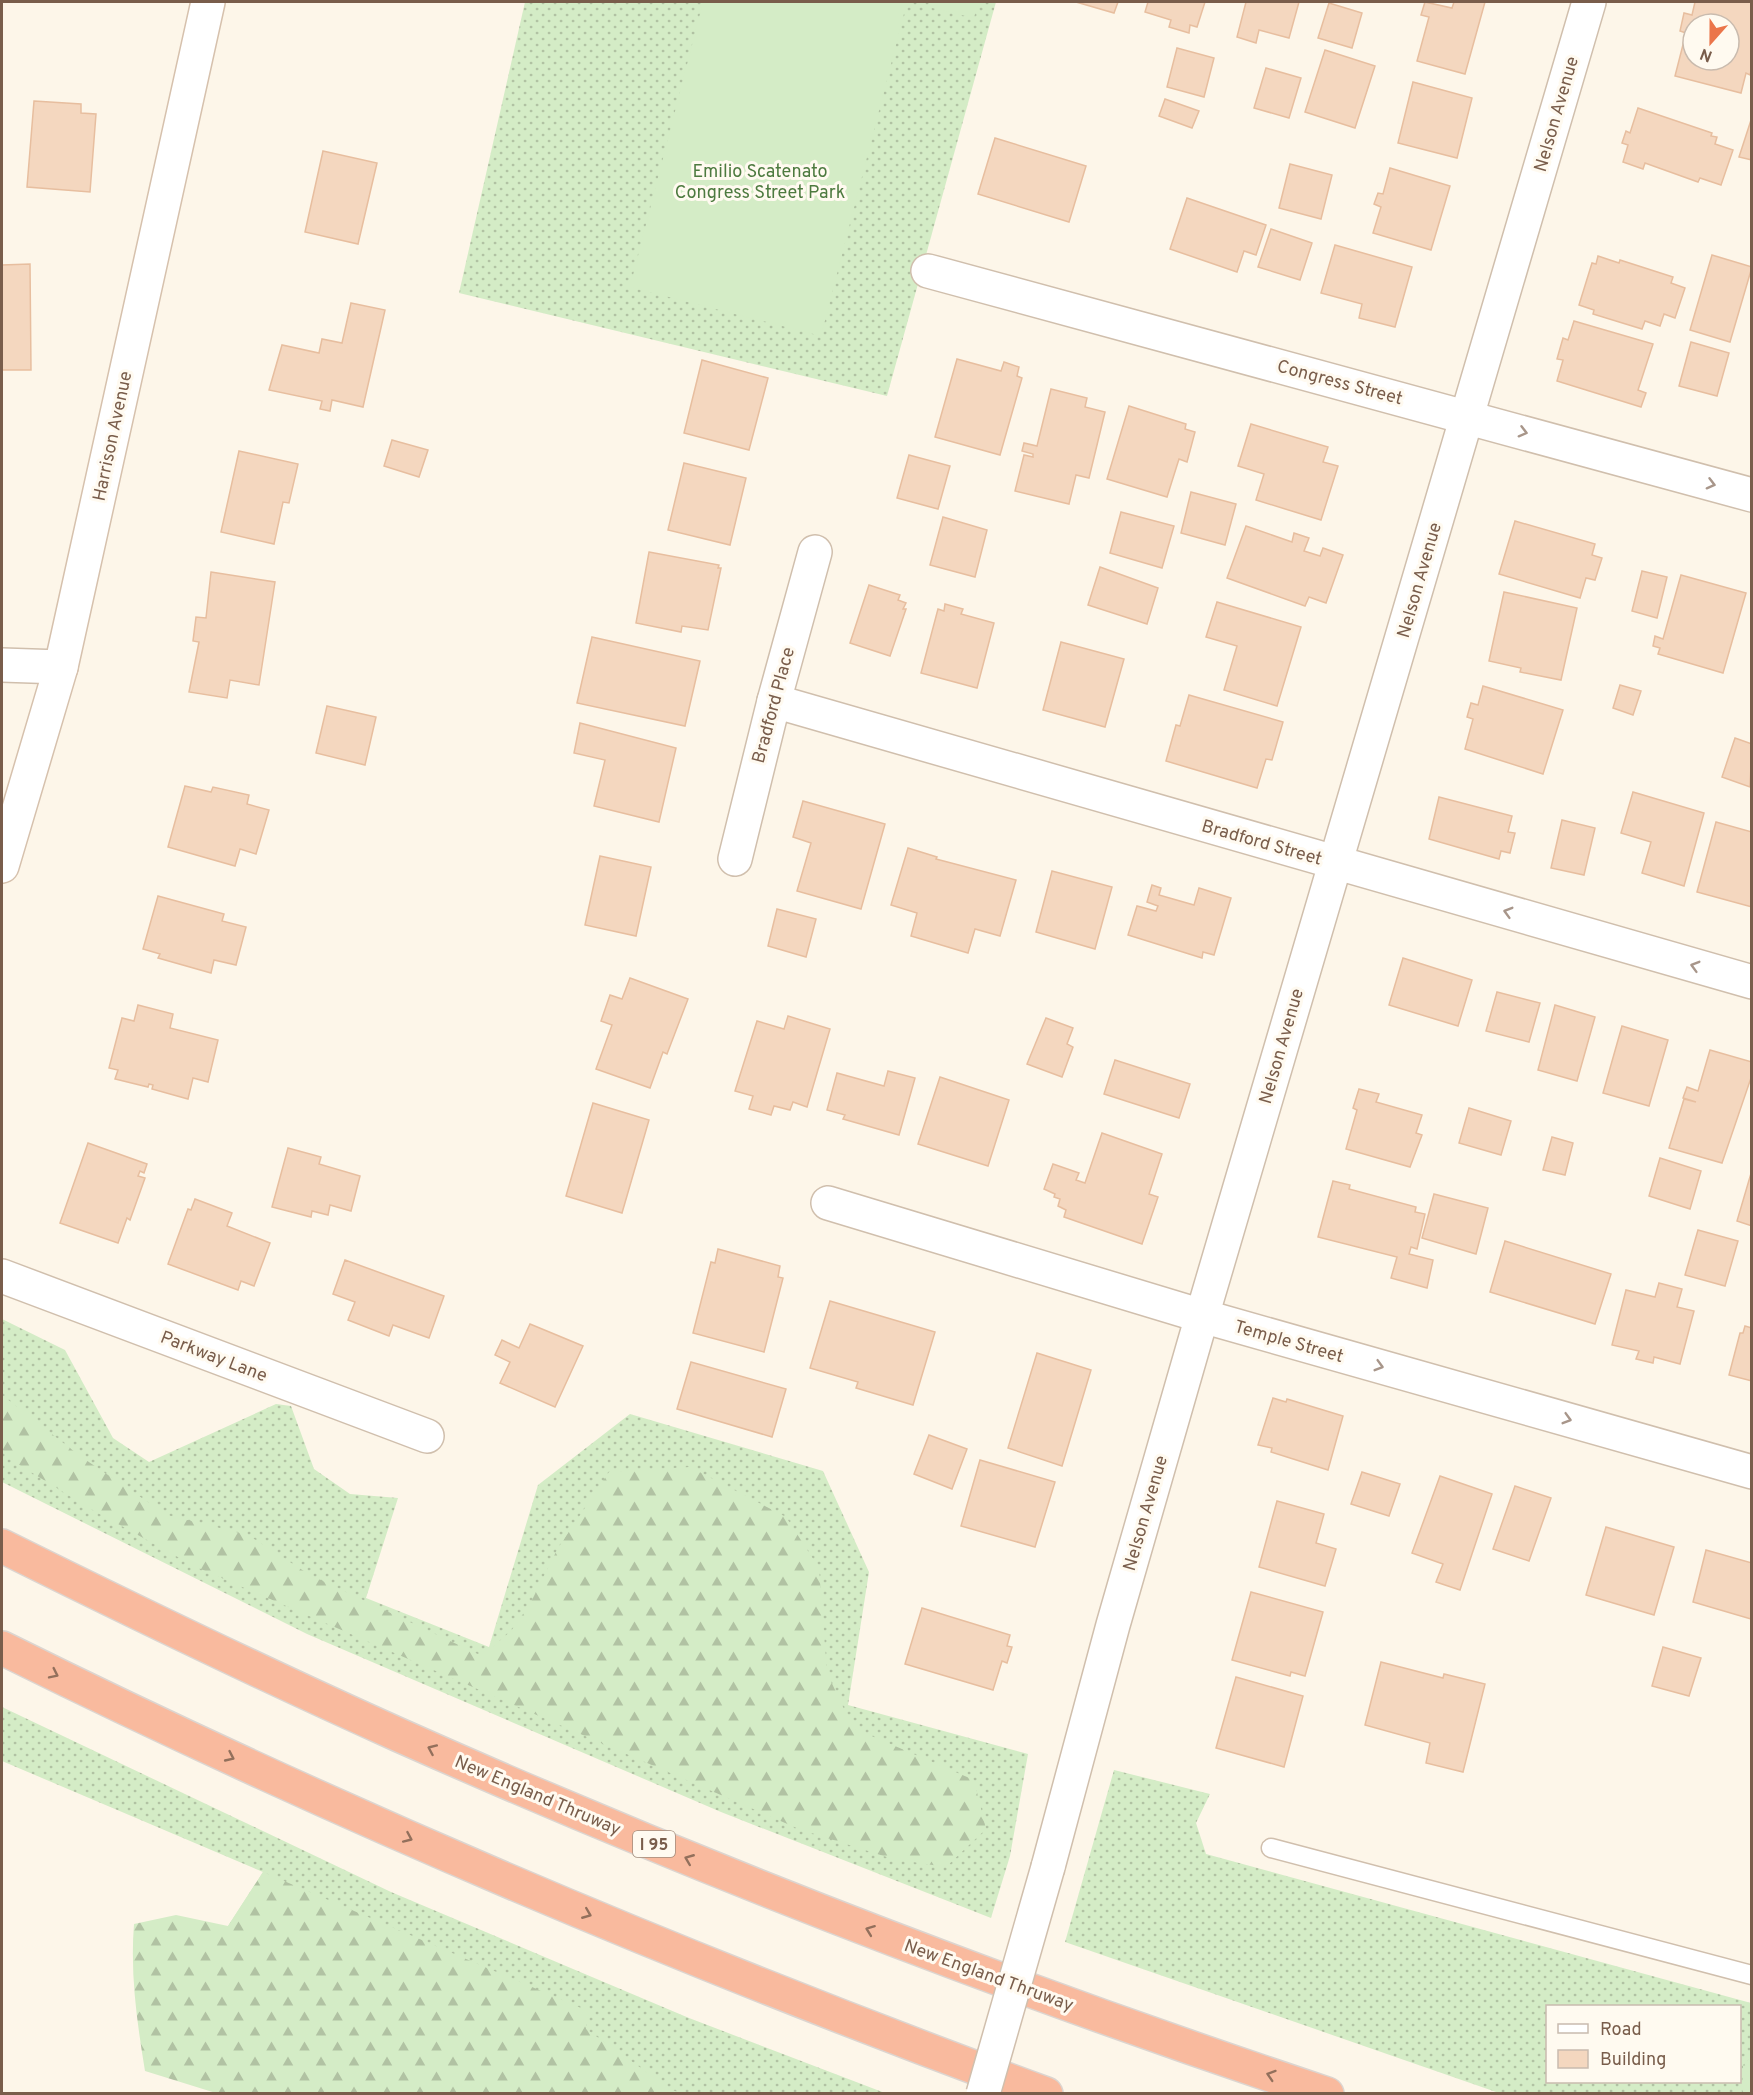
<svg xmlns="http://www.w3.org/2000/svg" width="1753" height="2095" viewBox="0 0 1753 2095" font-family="Overpass,sans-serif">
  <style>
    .grass { fill: url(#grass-dots); fill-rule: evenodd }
    .forest { fill: url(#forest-firs) }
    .garden { fill: #d4ecc6 }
    .building { fill: #f4d7bf; stroke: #e7be9f; stroke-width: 1.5; fill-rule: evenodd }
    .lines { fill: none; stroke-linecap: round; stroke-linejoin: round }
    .service-casing { stroke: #d0bfad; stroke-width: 21 }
    .minor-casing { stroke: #d0bfad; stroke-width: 36 }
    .secondary-casing { stroke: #d6c1ad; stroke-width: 36 }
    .motorway-casing { stroke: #dcd5d0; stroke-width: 36 }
    .service { stroke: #fff; stroke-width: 18 }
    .minor { stroke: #fff; stroke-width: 33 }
    .secondary { stroke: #fff; stroke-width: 33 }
    .motorway { stroke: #f9ba9e; stroke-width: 33 }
    .minor-bridge-casing { stroke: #d0bfad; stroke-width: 36; stroke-linecap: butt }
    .minor-bridge { stroke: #fff; stroke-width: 33 }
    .oneway { stroke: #a8968a }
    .oneway2 { stroke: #93705c }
    .labels { text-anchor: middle; stroke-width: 6; stroke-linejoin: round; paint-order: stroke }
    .shield { fill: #fffaf0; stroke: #a18c7c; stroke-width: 1.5 }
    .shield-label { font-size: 16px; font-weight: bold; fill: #795d4b }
    .street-label { font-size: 18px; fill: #795d4b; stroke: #fffaf0 }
    .park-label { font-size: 18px; fill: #4d7a3f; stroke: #fffaf0 }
  </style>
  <defs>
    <pattern id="grass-dots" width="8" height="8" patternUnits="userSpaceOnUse" patternTransform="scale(1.5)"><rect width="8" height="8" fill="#d4ecc6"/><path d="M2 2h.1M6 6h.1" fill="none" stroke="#b1c2a3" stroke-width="1.8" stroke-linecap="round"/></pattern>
    <pattern id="forest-firs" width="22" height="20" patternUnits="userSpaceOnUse" patternTransform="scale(1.5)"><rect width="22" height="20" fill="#d4ecc6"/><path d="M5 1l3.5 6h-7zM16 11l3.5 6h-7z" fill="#b1c2a3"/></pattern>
  </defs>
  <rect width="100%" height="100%" fill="#fdf6e9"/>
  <g class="grass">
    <path d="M525,2H996L887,396L459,293Z"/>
    <path d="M2,1319L65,1350L113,1438L149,1462L276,1404L291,1406L314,1469L350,1494L398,1498L366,1598L489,1647L538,1485L630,1414L823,1471L869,1572L848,1705L1028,1754L1010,1856L991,1918L721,1812L307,1634L2,1482Z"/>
    <path d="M2,1707L391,1892L689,2018L885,2093H355L228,1926L263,1872L2,1761Z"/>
    <path d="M1114,1770L1210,1794L1196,1823L1206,1854L1751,2003V2093H1499L1065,1942ZM1548,2006H1740V2082H1548Z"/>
  </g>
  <g class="forest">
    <path d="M2,1395L80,1456L167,1515L248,1535L310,1575L482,1656L511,1631L530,1604L558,1548L609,1472L690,1467L786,1517L819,1568L827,1673L853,1728L974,1780L986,1829L946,1867L893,1859L799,1829L194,1566L89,1508L13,1461L2,1449Z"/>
    <path d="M263,1872L588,2011L586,2029L672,2090L681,2093L219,2094L145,2071C137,2022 130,1974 134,1924L176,1915L228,1926Z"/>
    <path d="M1751,2057V2093H1742L1743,2065Z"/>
  </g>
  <g class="garden">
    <path d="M703,2H907L821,336L630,287Z"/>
    <path d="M930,2H978L974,18L928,7Z"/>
  </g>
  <g class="building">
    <path d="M1076,2H1118L1114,13Z"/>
    <path d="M1148,2H1205L1197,27L1190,25L1189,33L1169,27L1171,20L1145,12Z"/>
    <path d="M1246,2H1299L1289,38L1259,30L1256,43L1237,37Z"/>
    <path d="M1425,2L1452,8L1454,2H1485L1465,74L1417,61L1429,17L1421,15Z"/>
    <path d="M1695,2H1752V67L1750,75L1746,73L1741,93L1675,76L1686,33L1680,31L1684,13L1692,15ZM1693,24H1729V60H1693Z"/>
    <path d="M1329,3L1362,13L1352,48L1318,38Z"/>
    <path d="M1177,48L1214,58L1204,97L1167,87Z"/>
    <path d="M1325,50L1375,66L1355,128L1305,112Z"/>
    <path d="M1266,68L1301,78L1289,118L1254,108Z"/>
    <path d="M1413,82L1472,98L1457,158L1398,143Z"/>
    <path d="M1165,99L1199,111L1192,128L1159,116Z"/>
    <path d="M34,101L81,104V113L96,114L90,192L27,187Z"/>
    <path d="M1638,108L1712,133L1711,136L1717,137L1715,144L1733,150L1721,185L1700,178L1698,182L1645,163L1643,169L1623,162L1628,145L1622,143L1626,131L1630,133Z"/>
    <path d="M1752,117V160L1739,157Z"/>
    <path d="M995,138L1086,166L1069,222L978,194Z"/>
    <path d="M323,151L377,163L358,244L305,232Z"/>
    <path d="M1290,164L1332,175L1321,219L1279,208Z"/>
    <path d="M1390,168L1450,186L1431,250L1373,233L1381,207L1374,204L1378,193L1383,194Z"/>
    <path d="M1187,198L1266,225L1256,255L1244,251L1237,272L1170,249Z"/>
    <path d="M1271,229L1312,243L1300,280L1258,267Z"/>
    <path d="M1335,245L1412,267L1395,327L1359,318L1362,304L1321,293Z"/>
    <path d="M1712,255L1752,267L1730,342L1690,330Z"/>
    <path d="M1598,256L1619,263L1620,260L1673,277L1671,283L1685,288L1675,318L1664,314L1660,326L1645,321L1642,329L1593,314L1594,310L1579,305L1592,263L1596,264Z"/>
    <path d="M30,264L31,370H2V265Z"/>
    <path d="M351,303L385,310L363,407L332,400L330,411L320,409L322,401L269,390L282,345L319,353L322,339L342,343Z"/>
    <path d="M1574,321L1653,344L1638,390L1646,393L1641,407L1557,381L1563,360L1557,359L1563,338L1568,340Z"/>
    <path d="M1691,342L1729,353L1717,396L1679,386Z"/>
    <path d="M957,359L1001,371L1004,362L1019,367L1017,376L1022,378L1000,455L935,437Z"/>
    <path d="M702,360L768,378L749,450L684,433Z"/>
    <path d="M1051,389L1087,398L1085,407L1105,412L1089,478L1076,475L1069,504L1015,491L1024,455L1033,457V454L1022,451L1024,443L1037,446Z"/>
    <path d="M1129,406L1186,424L1185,429L1195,432L1187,462L1179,459L1167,497L1107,479Z"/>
    <path d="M1251,424L1328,447L1323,462L1338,466L1321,520L1256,500L1264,474L1238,466Z"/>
    <path d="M392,440L428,450L419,477L384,466Z"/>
    <path d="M239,451L298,464L289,503L283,502L274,544L221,532Z"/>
    <path d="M909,455L950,466L938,509L897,498Z"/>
    <path d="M684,463L746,478L730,545L668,530Z"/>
    <path d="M1191,492L1236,504L1225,545L1181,533Z"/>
    <path d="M1121,512L1174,526L1162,568L1110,553Z"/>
    <path d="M943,517L987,530L975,577L930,565Z"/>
    <path d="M1515,521L1595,544L1592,555L1602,558L1595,580L1586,578L1580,598L1499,574Z"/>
    <path d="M1246,526L1292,542L1294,533L1309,538L1304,551L1320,556L1323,548L1343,555L1326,603L1309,597L1305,606L1227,578Z"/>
    <path d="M649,552L719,565L718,568H721L708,630L682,626L681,632L636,623Z"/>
    <path d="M1100,567L1158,588L1147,624L1088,605Z"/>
    <path d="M1642,571L1667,577L1657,618L1632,611Z"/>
    <path d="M211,572L275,582L259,685L230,680L227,698L189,692L199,642L193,641L196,617L206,618Z"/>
    <path d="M1681,575L1746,593L1723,673L1658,654L1660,648L1653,646L1655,636L1663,639Z"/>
    <path d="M869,585L900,595L898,600L906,603L903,609H906L890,656L850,643Z"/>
    <path d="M1504,592L1577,608L1561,680L1520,672L1521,668L1489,661Z"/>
    <path d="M1217,602L1301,627L1277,706L1224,690L1237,646L1206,637Z"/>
    <path d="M945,604L963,609L961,614L994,623L977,688L921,673L938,609L944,611Z"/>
    <path d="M592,637L700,661L685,726L577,703Z"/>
    <path d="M1061,642L1124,659L1105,727L1043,710Z"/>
    <path d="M1620,685L1641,691L1633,715L1613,708Z"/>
    <path d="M1483,686L1563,710L1543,774L1465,749L1473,719L1467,717L1471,703L1478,705Z"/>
    <path d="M1189,695L1283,722L1272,760L1266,759L1257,788L1166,761L1176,725L1180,726Z"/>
    <path d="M327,706L376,717L365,765L316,753Z"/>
    <path d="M580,723L676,748L659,822L594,806L605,760L574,753Z"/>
    <path d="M1735,738L1752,744L1750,787L1722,777Z"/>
    <path d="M185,786L211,792L213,787L249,795L247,804L269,810L256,854L240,849L235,866L168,847Z"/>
    <path d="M1633,792L1704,813L1684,886L1642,873L1651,842L1621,833Z"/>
    <path d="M1439,797L1512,816L1508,832L1515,833L1510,853L1501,851L1499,859L1429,839Z"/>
    <path d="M803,801L885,824L861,909L797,891L811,843L793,837Z"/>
    <path d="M1562,820L1595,828L1584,875L1551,868Z"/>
    <path d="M1716,822L1752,832V907L1697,892Z"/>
    <path d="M908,848L937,857L936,859L1016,880L1000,936L975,929L968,953L911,936L917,913L891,905Z"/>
    <path d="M600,856L651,867L636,936L585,925Z"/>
    <path d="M1052,871L1112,887L1095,949L1036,932Z"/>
    <path d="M1152,885L1161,888L1159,895L1194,905L1199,888L1231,898L1214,955L1203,952L1202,958L1128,935L1137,906L1156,911L1158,906L1147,902Z"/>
    <path d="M158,896L224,914L222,921L246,927L236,965L214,960L211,973L158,958L160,954L143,949Z"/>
    <path d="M777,909L816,919L806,957L768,946Z"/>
    <path d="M1403,958L1472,980L1458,1026L1389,1005Z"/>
    <path d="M630,978L688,999L667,1054L663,1052L650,1088L596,1069L612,1025L601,1021L610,995L622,999Z"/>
    <path d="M1497,992L1540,1003L1529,1042L1486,1031Z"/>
    <path d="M138,1005L173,1014L170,1028L218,1040L208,1082L193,1078L188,1099L152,1089L153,1085L149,1084L148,1087L115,1079L118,1070L109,1068L122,1018L134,1021Z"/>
    <path d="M1555,1005L1595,1017L1577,1081L1538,1070Z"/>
    <path d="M788,1016L830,1029L807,1107L793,1102L790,1110L774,1106L771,1115L749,1109L753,1096L735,1091L757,1021L784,1029Z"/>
    <path d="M1046,1018L1073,1028L1067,1044L1073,1047L1062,1077L1027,1064Z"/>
    <path d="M1622,1026L1668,1040L1649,1106L1603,1093Z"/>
    <path d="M1710,1050L1752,1062V1075L1722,1163L1669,1148L1684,1099L1696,1102L1683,1098L1687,1087L1698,1091Z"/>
    <path d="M1115,1060L1190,1084L1179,1118L1104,1094Z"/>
    <path d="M888,1071L915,1078L899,1135L843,1119L845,1115L827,1110L837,1073L884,1086Z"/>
    <path d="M940,1077L1009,1100L988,1166L918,1144Z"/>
    <path d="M1359,1089L1379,1094L1376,1102L1422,1115L1416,1133L1422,1135L1410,1167L1346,1149L1357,1110L1353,1108Z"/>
    <path d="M593,1103L649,1120L622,1213L566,1196Z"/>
    <path d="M1469,1108L1511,1121L1501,1155L1459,1143Z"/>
    <path d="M1102,1133L1162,1154L1149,1194L1158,1197L1142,1244L1064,1217L1066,1210L1058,1206L1060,1199L1054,1197L1055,1194L1044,1189L1053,1164L1079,1173L1076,1180L1085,1183Z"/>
    <path d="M1552,1137L1573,1143L1565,1175L1543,1170Z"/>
    <path d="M88,1143L147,1164L144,1173L140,1171L138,1176L145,1178L130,1220L127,1218L118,1243L60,1223Z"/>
    <path d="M288,1148L321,1157L319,1164L360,1176L351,1211L330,1205L328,1215L312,1211L311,1217L272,1207Z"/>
    <path d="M1660,1158L1701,1171L1690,1209L1649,1196Z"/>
    <path d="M1752,1170V1226L1737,1221Z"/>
    <path d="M1333,1181L1350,1185L1349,1189L1416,1207L1415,1212L1425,1214L1417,1249L1411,1247L1409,1254L1433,1260L1427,1288L1391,1278L1397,1257L1318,1237Z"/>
    <path d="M1434,1194L1488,1208L1476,1254L1422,1238Z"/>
    <path d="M195,1199L232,1213L227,1226L270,1243L254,1286L241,1281L238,1290L168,1264L188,1209L191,1210Z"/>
    <path d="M1698,1230L1738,1241L1725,1286L1685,1275Z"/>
    <path d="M1505,1241L1611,1274L1595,1324L1490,1292Z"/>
    <path d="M718,1249L780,1266L778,1277L783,1278L764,1352L693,1333L711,1262L715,1263Z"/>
    <path d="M345,1260L444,1296L429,1338L393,1325L389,1336L348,1320L355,1302L333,1294Z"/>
    <path d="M1659,1283L1682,1289L1677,1307L1694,1311L1680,1364L1654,1357L1653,1363L1636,1359L1639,1351L1612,1345L1626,1290L1655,1297Z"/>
    <path d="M830,1301L935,1332L913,1405L856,1388L858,1382L810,1368Z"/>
    <path d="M530,1324L583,1346L555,1407L500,1383L510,1362L495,1355L502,1340L519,1348Z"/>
    <path d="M1745,1326L1752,1328V1381L1729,1375L1740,1333H1743Z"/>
    <path d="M1037,1353L1091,1370L1062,1466L1008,1448Z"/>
    <path d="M691,1362L786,1389L772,1437L677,1409Z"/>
    <path d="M1273,1398L1286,1402L1287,1399L1343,1416L1328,1470L1271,1452L1272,1448L1258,1445Z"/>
    <path d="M929,1435L967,1449L952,1489L914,1474Z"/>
    <path d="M980,1460L1055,1482L1035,1547L961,1526Z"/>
    <path d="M1362,1472L1400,1484L1389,1516L1351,1504Z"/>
    <path d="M1440,1476L1492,1494L1460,1590L1436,1582L1443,1564L1412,1553Z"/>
    <path d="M1515,1486L1551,1498L1529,1561L1493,1549Z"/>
    <path d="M1277,1501L1324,1514L1316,1543L1336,1549L1325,1586L1259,1567Z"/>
    <path d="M1606,1527L1674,1547L1654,1615L1586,1595Z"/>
    <path d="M1706,1550L1752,1563L1751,1619L1693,1602Z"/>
    <path d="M1251,1592L1323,1612L1305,1676L1291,1672L1290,1676L1232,1660Z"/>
    <path d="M922,1608L1010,1635L1007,1646L1012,1647L1007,1663L1002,1661L993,1690L905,1664Z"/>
    <path d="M1663,1647L1701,1658L1689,1696L1652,1686Z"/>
    <path d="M1381,1662L1443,1678L1444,1674L1485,1684L1463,1772L1426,1763L1430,1743L1365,1725Z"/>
    <path d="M1236,1677L1303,1696L1284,1767L1216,1748Z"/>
  </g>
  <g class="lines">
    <defs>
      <path id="service" d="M1271,1848L1752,1975"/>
      <g id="minor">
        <path d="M928,271L1752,495"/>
        <path d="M2,665L61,667"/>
        <path d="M774,701L1752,982"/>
        <path d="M735,859L774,701L815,552"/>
        <path d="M828,1203L1202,1316L1752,1472"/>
        <path d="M2,1276L427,1436"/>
        <path d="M1048,1867L1113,1625L1202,1316L1589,2"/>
      </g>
      <path id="secondary" d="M2,866L61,667L208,2"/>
      <g id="motorway">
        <path d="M2,1546C133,1611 265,1675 399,1735C702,1870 1012,1989 1327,2094"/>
        <path d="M2,1648C341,1816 690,1963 1046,2094"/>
      </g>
    </defs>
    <use href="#service" class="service-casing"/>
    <use href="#minor" class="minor-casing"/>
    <use href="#secondary" class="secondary-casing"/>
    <use href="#motorway" class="motorway-casing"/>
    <use href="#service" class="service"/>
    <use href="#minor" class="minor"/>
    <use href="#secondary" class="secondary"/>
    <use href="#motorway" class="motorway"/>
    <defs>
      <path id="minor-bridge" d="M983,2094L1048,1867"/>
    </defs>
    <use href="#minor-bridge" class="minor-bridge-casing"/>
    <use href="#minor-bridge" class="minor-bridge"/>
  </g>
  <defs><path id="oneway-chevron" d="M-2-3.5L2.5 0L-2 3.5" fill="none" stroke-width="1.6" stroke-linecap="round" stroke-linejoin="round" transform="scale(1.5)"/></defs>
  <g class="oneway">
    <use href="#oneway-chevron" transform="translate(1523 432) rotate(15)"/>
    <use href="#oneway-chevron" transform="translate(1711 484) rotate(15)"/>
    <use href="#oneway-chevron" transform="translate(1508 912) rotate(-164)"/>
    <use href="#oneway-chevron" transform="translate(1695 966) rotate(-164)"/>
    <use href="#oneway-chevron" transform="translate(1379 1366) rotate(16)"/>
    <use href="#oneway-chevron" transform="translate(1567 1419) rotate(16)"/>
  </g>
  <g class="oneway2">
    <use href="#oneway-chevron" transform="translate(54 1674) rotate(26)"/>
    <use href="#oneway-chevron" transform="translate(432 1749) rotate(-156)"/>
    <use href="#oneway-chevron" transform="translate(230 1757) rotate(25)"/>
    <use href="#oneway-chevron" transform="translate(408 1838) rotate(24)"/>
    <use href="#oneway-chevron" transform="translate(689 1859) rotate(-158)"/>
    <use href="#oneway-chevron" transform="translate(587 1914) rotate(22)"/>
    <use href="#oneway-chevron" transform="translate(870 1930) rotate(-159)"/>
    <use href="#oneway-chevron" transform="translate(1271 2075) rotate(-162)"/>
  </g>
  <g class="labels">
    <rect class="shield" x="633" y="1831" width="42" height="26" rx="4.5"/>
    <g class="shield-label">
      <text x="654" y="1850">I 95</text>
    </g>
    <g class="street-label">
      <text transform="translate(1556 114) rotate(-74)" y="6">Nelson Avenue</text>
      <text transform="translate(1340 382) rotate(15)" y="6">Congress Street</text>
      <text transform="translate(112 436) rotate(-78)" y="6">Harrison Avenue</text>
      <text transform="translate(1419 580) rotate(-74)" y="6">Nelson Avenue</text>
      <text transform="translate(773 705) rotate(-75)" y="6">Bradford Place</text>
      <text transform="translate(1262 842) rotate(16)" y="6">Bradford Street</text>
      <text transform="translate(1281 1046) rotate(-74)" y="6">Nelson Avenue</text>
      <text transform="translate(1289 1341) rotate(16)" y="6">Temple Street</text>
      <text transform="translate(214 1356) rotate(21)" y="6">Parkway Lane</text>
      <text transform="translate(1145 1513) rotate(-74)" y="6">Nelson Avenue</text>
      <text transform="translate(538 1795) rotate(23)" y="6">New England Thruway</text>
      <text transform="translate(989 1975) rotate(20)" y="6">New England Thruway</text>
    </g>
    <g class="park-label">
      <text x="760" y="177">Emilio Scatenato<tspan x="760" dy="21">Congress Street Park</tspan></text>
    </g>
  </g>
  <rect width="1753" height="2095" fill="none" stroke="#795d4b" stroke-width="6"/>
  <rect x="1546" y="2005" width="195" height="78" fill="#fffaf0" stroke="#c9bbae" stroke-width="1.5"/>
  <rect x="1558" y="2024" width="30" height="9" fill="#ffffff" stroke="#c9bbae" stroke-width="1.5"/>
  <text x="1600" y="2035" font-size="18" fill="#795d4b">Road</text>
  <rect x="1558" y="2050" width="30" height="18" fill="#f4d7bf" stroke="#c9bbae" stroke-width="1.5"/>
  <text x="1600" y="2065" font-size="18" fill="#795d4b">Building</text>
  <g transform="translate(1711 42) rotate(201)"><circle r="28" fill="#fffaf0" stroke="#c9bbae" stroke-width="1.5"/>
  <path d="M0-4.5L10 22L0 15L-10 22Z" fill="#eb754a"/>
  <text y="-9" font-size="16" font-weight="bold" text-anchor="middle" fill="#795d4b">N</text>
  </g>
</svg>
